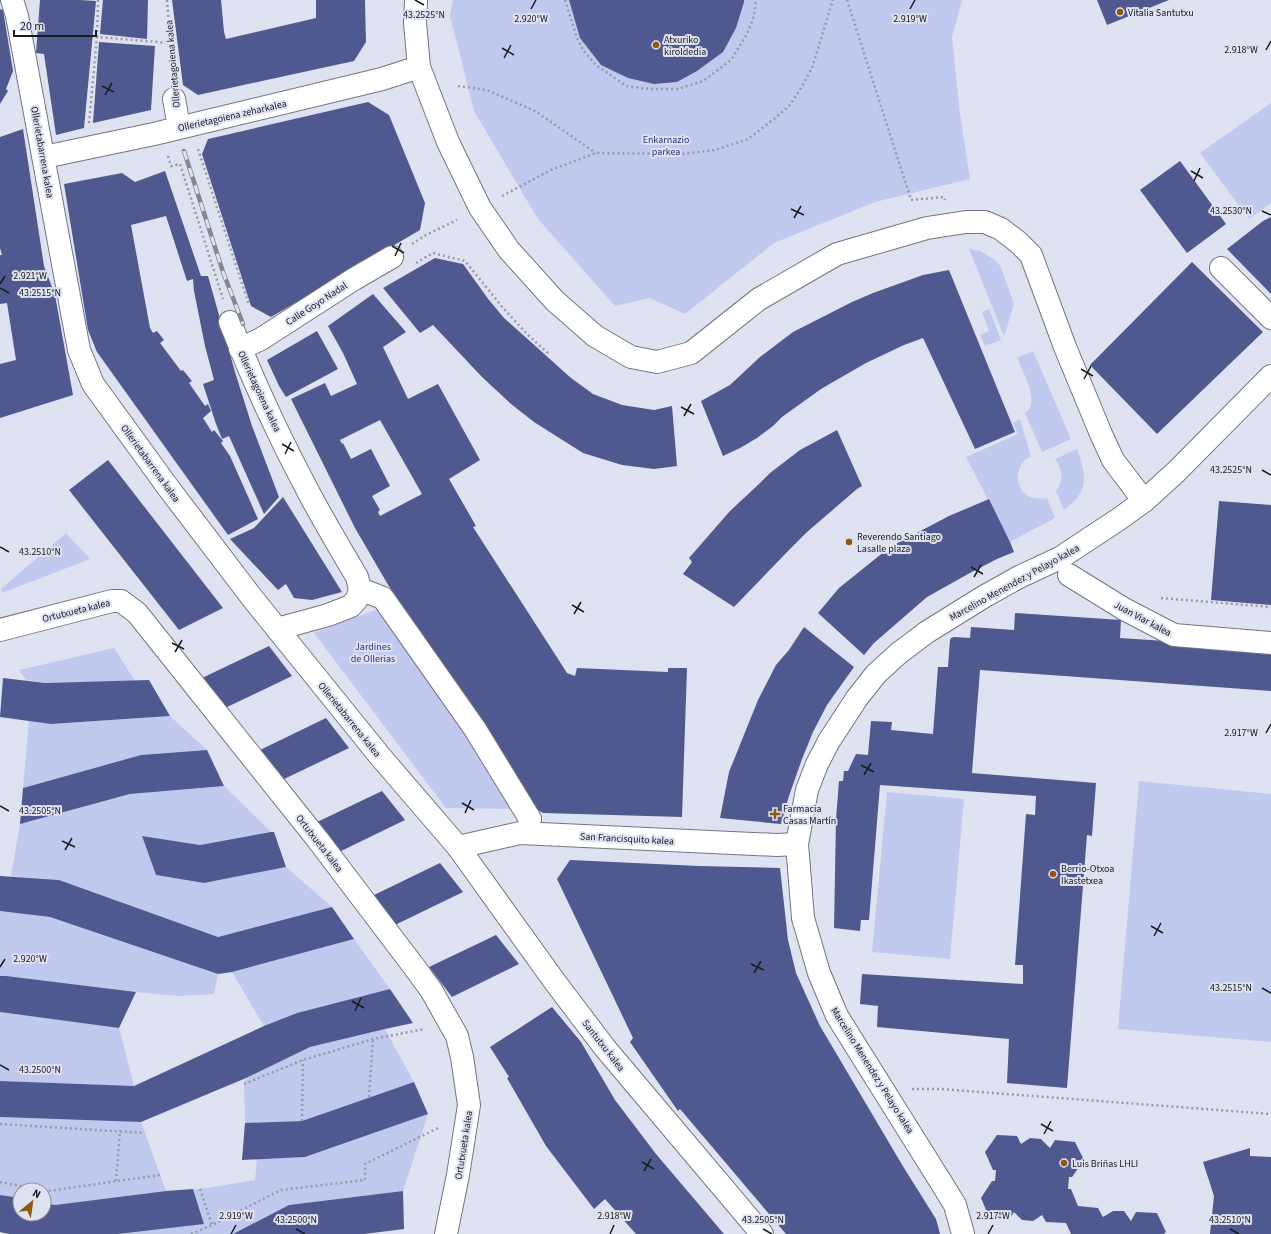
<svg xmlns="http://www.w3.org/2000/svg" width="1271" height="1234" viewBox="0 0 1271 1234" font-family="'Source Sans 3',sans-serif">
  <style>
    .green { fill: #c1c9ef }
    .building { fill: #50598f; fill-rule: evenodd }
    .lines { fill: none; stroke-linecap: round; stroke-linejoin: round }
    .minor-casing { stroke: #727581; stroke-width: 24 }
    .path { stroke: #979aa5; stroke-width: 2.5; stroke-dasharray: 2 3; stroke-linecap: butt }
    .minor { stroke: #fff; stroke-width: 22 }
    .rail-casing { stroke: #848690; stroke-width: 4.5 }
    .rail { stroke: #dfe2f1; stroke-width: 3; stroke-dasharray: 9; stroke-linecap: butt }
    .ticks { fill: none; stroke: #1a1b20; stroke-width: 1.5 }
    .poi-dot { fill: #8f580f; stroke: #dfe2f1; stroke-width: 1.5 }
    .labels { text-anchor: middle; stroke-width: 4; stroke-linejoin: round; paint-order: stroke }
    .poi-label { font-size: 10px; fill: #1a1b20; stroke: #dfe2f1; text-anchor: start }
    .street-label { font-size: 10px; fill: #1a1b20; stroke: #dfe2f1 }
    .park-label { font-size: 10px; fill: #2e3379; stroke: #dfe2f1 }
    .ticks-label { font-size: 10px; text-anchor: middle; fill: #1a1b20; stroke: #dfe2f1; stroke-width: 4; stroke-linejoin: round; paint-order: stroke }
  </style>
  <rect width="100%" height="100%" fill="#dfe2f1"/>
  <g class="green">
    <path d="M453,0H962L952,37L960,114L970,179L875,202L774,243L685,314L650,298L615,306L538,219L474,111L450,16Z"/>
    <path d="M1271,103V203L1249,219L1200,153Z"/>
    <path d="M969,249L980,251L995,260L1001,267L1014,304L1004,336Z"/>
    <path d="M989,309L1001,340L985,346L980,335L989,331L982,312Z"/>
    <path d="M1033,351L1071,439L1042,452L1025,413C1027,411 1029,410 1030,408C1036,396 1022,369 1017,358Z"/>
    <path d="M1020,419L1031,457C1029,458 1027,458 1026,459C1015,468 1015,489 1028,496C1034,499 1040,499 1047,498L1055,518L1010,542L966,457L1018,434L1013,423Z"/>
    <path d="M1077,449C1087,476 1089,492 1064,510L1056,491C1064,480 1063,471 1055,459Z"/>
    <path d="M66,533L90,559L2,593L1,589Z"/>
    <path d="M386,606L514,809L446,808L314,633Z"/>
    <path d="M114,648L135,681L45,683L26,680L19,670Z"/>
    <path d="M170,716L207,750L141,755L23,788L29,720L51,724Z"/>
    <path d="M1139,781L1271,794V1042L1118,1029Z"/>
    <path d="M224,786L271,832L200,845L142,836L156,875L204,883L286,867L332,907L218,937L59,880L11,876L20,824L130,794Z"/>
    <path d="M887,792L964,799L950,959L872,952Z"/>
    <path d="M0,911L50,917L218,974L214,994L178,996L136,992L6,976H0Z"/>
    <path d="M354,939L390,989L297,1013L264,1026L232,972Z"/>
    <path d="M2,1011L119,1028L134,1086L0,1081V1012Z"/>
    <path d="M385,1029L414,1082L302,1121L245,1123L244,1084L246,1078L310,1047Z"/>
    <path d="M428,1114L403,1191L290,1205L233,1234H118L204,1223L193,1189H200L255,1180L257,1159L305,1157Z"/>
    <path d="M0,1117L141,1122L166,1191L55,1205L44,1203V1190H20V1198L0,1195Z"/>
  </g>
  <g class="building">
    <path d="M40,0H80L96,1L84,128L56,135L44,54L36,53Z"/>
    <path d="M103,0H148L147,39L100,34Z"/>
    <path d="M172,0H221L224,32L226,39L316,18V0H365L366,42L354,61L198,95L183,85Z"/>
    <path d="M569,0H744V2L736,28L723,52L697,71L677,82L654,84L628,78L601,65L580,38Z"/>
    <path d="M1097,0H1169L1107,25Z"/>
    <path d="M0,9L3,10L13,71L6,89L8,91L0,104Z"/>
    <path d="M99,42L155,46L151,110L93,123Z"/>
    <path d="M368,102L389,115L425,203L420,230L271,317L251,306L202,154L208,139Z"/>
    <path d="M23,129L44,266L55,295L73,395L0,418V364L16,360L7,303L0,304V255H2L0,248V137Z"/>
    <path d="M1180,161L1226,224L1187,253L1140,190Z"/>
    <path d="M165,171L201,276H208L235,372L252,426L279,497L264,514L229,436L222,439L216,424L203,384L214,380L205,346L194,291L193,279L187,281L166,216L131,225L150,328L153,333L157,331L164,340L160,343L181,371L183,370L192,381L189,383L205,406L208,404L211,411L203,418L212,432L214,430L223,441L221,443L230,456L258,519L228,535L97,352L88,330L64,184L122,173L135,182Z"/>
    <path d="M1271,217V294L1227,249L1263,221Z"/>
    <path d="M435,258L463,264L489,300L504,318L571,378L593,394L622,405L654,410L672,406L677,466L654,469L622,465L583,453L534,422L511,404L482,377L433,325L420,333L383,288Z"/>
    <path d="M1192,262L1263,332L1157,434L1090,365Z"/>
    <path d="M949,270L1015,432L975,449L923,338L904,345L866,363L821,389L782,417L773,426L757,438L740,448L723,456L701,401L730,385L760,357L793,332L852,302L873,293L923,275Z"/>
    <path d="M373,294L406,332L383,347L408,399L438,384L480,460L449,479L476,526L473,527L567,673L575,676L577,668L668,672V668H687L682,817L543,813L520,800L457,691L387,583L355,528L291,399L325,383L331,396L357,384L343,353L328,326ZM380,420L422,494L380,516L378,512L380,510L372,496L390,486L371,449L351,459L343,443L342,444L340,440Z"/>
    <path d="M317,331L338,369L286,397L279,386L267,360Z"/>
    <path d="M837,430L862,486L857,489L807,532L788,551L734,607L683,574L692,562L689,558L730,511L759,484L770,473L800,450Z"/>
    <path d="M108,460L223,608L179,630L69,490Z"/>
    <path d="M283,497L342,592L312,600L294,598L286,584L278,590L230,539L254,528Z"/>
    <path d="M989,499L1010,542L1014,552L997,559L968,574L927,597L874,643L864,655L818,613L839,588L890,547L949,516Z"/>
    <path d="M1219,501L1271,505V605L1211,600Z"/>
    <path d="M1015,613L1121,620L1120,638L1271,648V691L980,670L972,773L1096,783L1092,836L1087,835L1067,1088L1007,1083L1009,1039L877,1027L878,1006L860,1004L862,974L1023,984V965H1015L1026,814L1035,815L1036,796L880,785L869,920H861L860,931L834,928L836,819L839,781H843L844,771H848L856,754L868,755L871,721L892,722L891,730L933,734L938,667H948L950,640L951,638L954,637L970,638L971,627L1014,630Z"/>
    <path d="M804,627L854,667L827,705L813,732L802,759L789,796L781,824L720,818L729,772L758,700L776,665L789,650Z"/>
    <path d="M269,646L292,676L225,708L202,678Z"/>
    <path d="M3,678L45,683L149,680L170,716L51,724L0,717Z"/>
    <path d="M326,718L349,748L282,780L258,751Z"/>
    <path d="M207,750L224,786L130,794L20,824L23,788L141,755Z"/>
    <path d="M382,791L405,820L339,852L315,823Z"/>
    <path d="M271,832H274L286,867L204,883L156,875L142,836L200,845Z"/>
    <path d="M570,860L699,866L780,868L788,940L796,973L820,1026L904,1168L936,1219L940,1234H786L680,1109L678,1111L630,1042L633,1038L557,879Z"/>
    <path d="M440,863L463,892L395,925L372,896Z"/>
    <path d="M0,876L59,880L218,937L332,907L354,939L232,972L218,974L50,917L0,911Z"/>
    <path d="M496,935L519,964L452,997L429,967Z"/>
    <path d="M0,976H6L136,992L119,1028L0,1012Z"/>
    <path d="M390,989L413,1023L385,1029L310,1047L246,1078L141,1122L0,1117V1081L134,1086L264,1026L297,1013Z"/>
    <path d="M552,1007L581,1042L615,1100L656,1154L724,1234H636L605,1199L594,1209L546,1146L507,1078L509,1077L490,1047Z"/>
    <path d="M414,1082L428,1114L305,1157L242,1160L245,1123L302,1121Z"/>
    <path d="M997,1135L1017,1136L1021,1144L1030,1138L1041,1139L1050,1148L1055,1140L1075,1142L1084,1160L1072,1177H1069L1068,1189H1071L1078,1206L1098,1208L1103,1217L1113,1211H1124L1131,1221L1136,1212L1157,1213L1166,1232L1164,1234H1071L1066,1223L1046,1222L1042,1215L1033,1221L1022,1220L1014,1212L1009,1219L989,1217L981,1198L992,1181H995L996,1170H993L985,1152Z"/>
    <path d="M1250,1148V1156L1271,1157V1234H1210L1214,1196L1203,1162Z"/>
    <path d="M193,1189L204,1224L118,1234H9L0,1232V1195L20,1198V1214H44V1203L55,1205L166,1191Z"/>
    <path d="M403,1191L404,1229L364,1234H233L289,1205Z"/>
  </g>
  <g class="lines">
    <defs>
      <g id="minor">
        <path d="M12,0L17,16L79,350L93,384L167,486L253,599L379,755L458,847L555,982L605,1048L762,1234"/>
        <path d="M416,0L415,23L419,67L448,142L480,208L509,250L555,301L595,336L631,357L657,362L691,353L759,299L837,254L927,228L966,222H985L1001,229L1018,242L1031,255L1065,347L1101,434L1113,460L1144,501"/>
        <path d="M174,99L179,127"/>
        <path d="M44,157L154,134L382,79L419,67"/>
        <path d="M1221,268L1271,318"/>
        <path d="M230,322C253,381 280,439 310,495C325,523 341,550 357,577L360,589L357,599L351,606L328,615L277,629"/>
        <path d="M240,349L261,339L354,279L392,257"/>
        <path d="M1069,575L1124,609L1174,635L1271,643"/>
        <path d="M360,589L383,598L475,729L530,819"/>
        <path d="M0,630L112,601H121L137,613L318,840L415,968L431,990L457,1036L462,1057L469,1105L458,1175L446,1234"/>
        <path d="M458,847L520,833L777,845L797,844"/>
        <path d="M963,1234L955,1205L944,1187L837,1016L819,973L803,918L797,844L807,790L817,764L829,741L857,698L876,674L899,653L927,632L985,596L1019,577L1060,558L1119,519L1144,501L1176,472L1271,376"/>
      </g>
    </defs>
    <use href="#minor" class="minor-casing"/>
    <g class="path">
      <path d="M167,0L173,75"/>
      <path d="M565,0L577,38L583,50L596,65L626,86L650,89H678L703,81L731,60L747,34L754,16L756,0"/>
      <path d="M847,0L911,200L944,197L945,200"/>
      <path d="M97,37L98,0"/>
      <path d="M458,86L487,90L535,111L596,153"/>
      <path d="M89,123L97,37L170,43"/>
      <path d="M198,149L249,305"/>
      <path d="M168,156L171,166L180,164L223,299"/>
      <path d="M502,196L551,170L596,153L682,154L715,150L748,139L774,119L789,106L800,90L812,68L833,0"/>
      <path d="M412,244L426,235L457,220"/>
      <path d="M416,263L433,253L465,261L504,309L529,336L549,354"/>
      <path d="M1161,598L1271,607"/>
      <path d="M244,1084L303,1060L373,1039L425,1029"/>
      <path d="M912,1089H942L966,1091L1271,1114"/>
      <path d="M369,1097L373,1039"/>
      <path d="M302,1121L303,1060"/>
      <path d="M0,1124L145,1133"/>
      <path d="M116,1181L120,1130"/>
      <path d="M0,1182L42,1190"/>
      <path d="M200,1189L212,1225"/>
      <path d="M44,1190L48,1191L160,1175"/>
      <path d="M191,1234L212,1225L281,1190L365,1180V1164L440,1127"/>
    </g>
    <use href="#minor" class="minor"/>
    <defs>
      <path id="rail" d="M184,151L223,272L243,324"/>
    </defs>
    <use href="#rail" class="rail-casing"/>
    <use href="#rail" class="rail"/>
  </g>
  <path class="ticks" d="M415,0L424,5M531,9L536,0M910,9L915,0M502,48L514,55M1266,50L1271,41M504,58L511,45M102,86L114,92M105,95L112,83M1191,171L1203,178M1194,181L1200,168M791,209L804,215M1262,211L1271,215M794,218L801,206M392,246L404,253M395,256L401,243M0,284L5,276M0,288L9,293M1081,369L1093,376M1084,379L1091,366M681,407L694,414M684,416L691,404M282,444L294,451M285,454L291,442M1262,470L1271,475M0,547L9,552M971,567L983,574M974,577L981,565M572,605L584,612M574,614L581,602M172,643L184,649M175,652L182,640M1266,733L1271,724M861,765L874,772M864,775L871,763M462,803L474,810M0,806L9,811M465,813L471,800M62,841L75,847M65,850L72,838M1151,926L1163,933M1154,936L1161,923M751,964L764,970M0,967L5,959M754,973L761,961M1262,988L1271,993M352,1001L364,1008M355,1011L361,998M0,1065L9,1070M1041,1124L1053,1131M1044,1134L1051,1121M642,1162L654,1169M644,1171L651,1159M296,1229L305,1234M763,1229L772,1234M1230,1229L1239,1234M231,1234L236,1225M610,1234L614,1225M988,1234L993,1225"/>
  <g class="poi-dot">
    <circle cx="1120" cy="12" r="4"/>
    <circle cx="656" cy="45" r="4"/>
    <circle cx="849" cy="542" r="4"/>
    <path d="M773 808h4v4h4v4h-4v4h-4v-4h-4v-4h4z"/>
    <circle cx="1053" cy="874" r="4"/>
    <circle cx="1064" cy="1163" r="4"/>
  </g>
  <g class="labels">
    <g class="poi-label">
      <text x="1128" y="16">Vitalia Santutxu</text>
      <text x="664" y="43">Atxuriko<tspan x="664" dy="12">kiroldedia</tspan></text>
      <text x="857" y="540">Reverendo Santiago<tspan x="857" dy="12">Lasalle plaza</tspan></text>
      <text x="783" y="812">Farmacia<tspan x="783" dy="12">Casas Martín</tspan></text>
      <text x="1061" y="872">Berrio-Otxoa<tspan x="1061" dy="12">Ikastetxea</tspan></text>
      <text x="1072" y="1167">Luis Briñas LHLI</text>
    </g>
    <g class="street-label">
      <text transform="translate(172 64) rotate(-95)" y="4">Ollerietagoiena kalea</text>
      <text transform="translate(232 115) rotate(-13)" y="4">Ollerietagoiena zeharkalea</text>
      <text transform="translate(43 152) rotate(80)" y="4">Ollerietabarrena kalea</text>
      <text transform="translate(316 303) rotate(-33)" y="4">Calle Goyo Nadal</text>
      <text transform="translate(260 391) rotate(65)" y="4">Ollerietagoiena kalea</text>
      <text transform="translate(151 463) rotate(54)" y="4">Ollerietabarrena kalea</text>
      <text transform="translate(1014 582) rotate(-29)" y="4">Marcelino Menendez y Pelayo kalea</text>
      <text transform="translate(76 610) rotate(-14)" y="4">Ortutxueta kalea</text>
      <text transform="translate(1143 618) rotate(28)" y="4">Juan Viar kalea</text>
      <text transform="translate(350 719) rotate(51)" y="4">Ollerietabarrena kalea</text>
      <text transform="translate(627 838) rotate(3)" y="4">San Francisquito kalea</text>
      <text transform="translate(320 843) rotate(52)" y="4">Ortutxueta kalea</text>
      <text transform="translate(604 1045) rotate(52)" y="4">Santutxu kalea</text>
      <text transform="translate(873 1070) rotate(58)" y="4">Marcelino Menendez y Pelayo kalea</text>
      <text transform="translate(463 1145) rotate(-81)" y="4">Ortutxueta kalea</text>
    </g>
    <g class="park-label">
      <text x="666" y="143">Enkarnazio<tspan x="666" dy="12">parkea</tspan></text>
      <text x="373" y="650">Jardines<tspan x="373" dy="12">de Ollerias</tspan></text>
    </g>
  </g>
  <g class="ticks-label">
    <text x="424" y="18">43.2525°N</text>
    <text x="531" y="22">2.920°W</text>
    <text x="910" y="22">2.919°W</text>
    <text x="1241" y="53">2.918°W</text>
    <text x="1231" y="214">43.2530°N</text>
    <text x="30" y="279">2.921°W</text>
    <text x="40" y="296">43.2515°N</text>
    <text x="1231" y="473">43.2525°N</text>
    <text x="40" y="555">43.2510°N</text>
    <text x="1241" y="736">2.917°W</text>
    <text x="40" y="814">43.2505°N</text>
    <text x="30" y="962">2.920°W</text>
    <text x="1231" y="991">43.2515°N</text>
    <text x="40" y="1073">43.2500°N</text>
    <text x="236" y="1219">2.919°W</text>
    <text x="614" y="1219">2.918°W</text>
    <text x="993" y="1219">2.917°W</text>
    <text x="296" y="1223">43.2500°N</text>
    <text x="763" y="1223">43.2505°N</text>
    <text x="1230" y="1223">43.2510°N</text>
  </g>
  <g transform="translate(32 1202) rotate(29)"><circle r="19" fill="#dfe2f1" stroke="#90929d"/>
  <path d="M0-3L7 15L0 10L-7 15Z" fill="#8f580f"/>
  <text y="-6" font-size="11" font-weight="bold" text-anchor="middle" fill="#1a1b20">N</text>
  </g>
  <path d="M14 30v6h82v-6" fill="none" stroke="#1a1b20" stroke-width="2"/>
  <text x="20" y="30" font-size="12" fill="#1a1b20" stroke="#dfe2f1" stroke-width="3" paint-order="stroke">20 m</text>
</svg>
